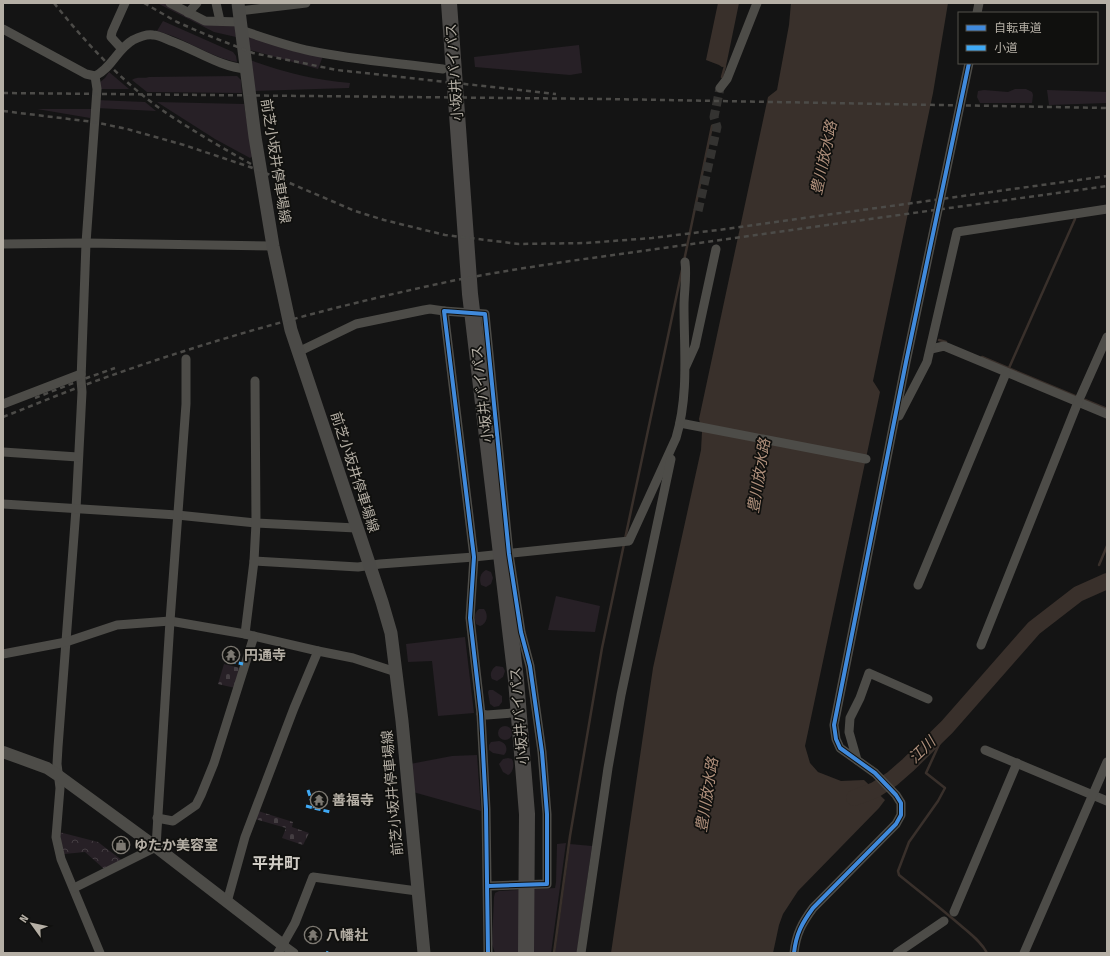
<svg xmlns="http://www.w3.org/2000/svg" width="1110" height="956" viewBox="0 0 1110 956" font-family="'Fira Sans Condensed','Noto Sans JP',sans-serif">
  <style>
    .grass { fill: #272026 }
    .forest { fill: url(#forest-crowns) }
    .cemetery { fill: url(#cemetery-stones) }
    .water { fill: #39302b }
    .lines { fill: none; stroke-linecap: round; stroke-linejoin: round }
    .stream { stroke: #39302b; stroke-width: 2.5 }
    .river { stroke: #39302b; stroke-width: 16 }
    .minor-tunnel { stroke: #343331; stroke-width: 9; stroke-dasharray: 9 4.5; stroke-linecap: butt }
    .minor { stroke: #4d4c48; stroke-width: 9 }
    .tertiary { stroke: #4d4c48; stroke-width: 12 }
    .secondary { stroke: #4b4a47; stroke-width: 13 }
    .trunk { stroke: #4c4a48; stroke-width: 16 }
    .rail { stroke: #4c4b48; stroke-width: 2.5; stroke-dasharray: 5 4; stroke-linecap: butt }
    .quiet { stroke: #3fa9f5; stroke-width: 3; stroke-dasharray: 6 3; stroke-linecap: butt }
    .cycleway-casing { stroke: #10100e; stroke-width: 6 }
    .cycleway { stroke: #408adc; stroke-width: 4 }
    .labels { text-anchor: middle; stroke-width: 3.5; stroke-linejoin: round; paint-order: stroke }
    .street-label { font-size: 14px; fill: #b5afa5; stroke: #10100e }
    .poi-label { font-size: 14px; font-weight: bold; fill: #b5afa5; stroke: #10100e; text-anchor: start }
    .water-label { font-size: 15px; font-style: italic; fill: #b0907c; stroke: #10100e }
    .quarter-label { font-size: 16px; font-weight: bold; fill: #d1cdc6; stroke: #10100e }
  </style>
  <defs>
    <pattern id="forest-crowns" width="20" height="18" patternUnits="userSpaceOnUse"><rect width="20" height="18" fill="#272026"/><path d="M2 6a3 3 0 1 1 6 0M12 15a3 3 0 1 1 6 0" fill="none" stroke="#443e42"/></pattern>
    <pattern id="cemetery-stones" width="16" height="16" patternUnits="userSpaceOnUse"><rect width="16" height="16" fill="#272026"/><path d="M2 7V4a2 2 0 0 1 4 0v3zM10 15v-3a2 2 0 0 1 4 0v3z" fill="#443e42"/></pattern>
  </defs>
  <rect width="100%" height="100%" fill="#141414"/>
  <g class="grass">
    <path d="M157,3H167L190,16L235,25L236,37L214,32Z"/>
    <path d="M163,21L233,52L236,56L237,62C209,57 185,38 157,31Z"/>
    <path d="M248,37L323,56L318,69L250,50Z"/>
    <path d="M579,45L582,73L570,75L475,67L474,57Z"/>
    <path d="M250,60C283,72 315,80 350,83L349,88L253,91Z"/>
    <path d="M109,72L129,89H98L99,83L105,78Z"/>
    <path d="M237,76L241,80L242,93L147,92L132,80C137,76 143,79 149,77Z"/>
    <path d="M1015,89H1026L1032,92L1033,95L1032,103H980L977,97L978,91L984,90L1008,92Z"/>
    <path d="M1047,90L1107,92V103L1049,105Z"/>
    <path d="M96,100L145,102L156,111L96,108Z"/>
    <path d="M157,102L244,104L253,156L250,158L215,139Z"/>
    <path d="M37,109H91L90,118Z"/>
    <path d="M486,570L491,572L493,578L491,584L486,587L481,585C479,579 480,573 486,570Z"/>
    <path d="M556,596L600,606L595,632L548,630Z"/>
    <path d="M479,609H484C489,615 487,624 480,626L476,624C474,618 474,613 479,609Z"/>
    <path d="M465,637L474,713L438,716L432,661L408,662L406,644Z"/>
    <path d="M496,666L503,667L505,671L503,677L497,681L492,679C489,674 492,669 496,666Z"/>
    <path d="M489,690H493L502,696V702L499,706L494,707L490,704L488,692Z"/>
    <circle cx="505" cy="733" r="7"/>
    <path d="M499,741C506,742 509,750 504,755L493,753L489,750V745L491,742Z"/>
    <path d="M477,755L481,811L413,792L410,764L452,756Z"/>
    <path d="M508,758L512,759C515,764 513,773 508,775L503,772L499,764L503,759Z"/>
    <path d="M566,843L551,953H495L492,944L494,897L495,893L499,891L555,888L556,882L557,844Z"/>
    <path d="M570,844L592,846L577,953H555Z"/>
  </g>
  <path class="forest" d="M59,832L98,842L123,861L104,870L103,868L85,852L64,854Z"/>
  <g class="cemetery">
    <path d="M224,664L240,668L235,688L218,684Z"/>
    <path d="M258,811L293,822L292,827L309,833L303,845L282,838L286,828L255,819Z"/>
  </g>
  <g class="water">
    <path d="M718,3H739L726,66L722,67L719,65L706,60Z"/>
    <path d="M791,3H948L933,93L873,381L880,392L805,746L810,763L818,772L841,781L864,780L885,800L879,808L798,891L783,914L779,925L773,953H611L653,668L701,450L702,432L699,419L768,97L777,90L789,25Z"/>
  </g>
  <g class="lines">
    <g class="stream">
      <path d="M722,65L725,66L722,77"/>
      <path d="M684,261L712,126"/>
      <path d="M939,340L946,342"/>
      <path d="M982,357L1075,396"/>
      <path d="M1009,368L1075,219"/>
      <path d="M1085,400L1107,409"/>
      <path d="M625,539L682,270"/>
      <path d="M1099,565L1107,546"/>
      <path d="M947,727L926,773L945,788L938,801L909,842L898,871L899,875C919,891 939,907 959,924C969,933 981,941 987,953"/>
      <path d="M554,953L570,836L602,648L624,544"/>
    </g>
    <path class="river" d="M854,798L875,790L892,779L908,765L947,727L1034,628L1078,594L1107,581"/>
    <path class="minor-tunnel" d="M698,211L717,127L714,117L720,88"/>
    <g class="minor">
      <path d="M170,3L205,21L240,22"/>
      <path d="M216,3L220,21"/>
      <path d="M239,11L306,3"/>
      <path d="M188,13L197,3"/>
      <path d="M977,13L979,3"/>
      <path d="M3,29L86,74L95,76C112,68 117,49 133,40C139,37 147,34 153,35C159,35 166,39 171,41C196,50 220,67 246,69"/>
      <path d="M241,30C264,38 287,46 311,51C354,60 399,63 443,69"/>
      <path d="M121,48L111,37L112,32L125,3"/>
      <path d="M95,76L97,89L86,243L81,380L82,392L76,509L58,747L57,764L60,788L56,837L61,859L100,953"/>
      <path d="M720,88L727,79L757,3"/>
      <path d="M3,244L86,243L273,246"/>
      <path d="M931,349L944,346L1107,414"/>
      <path d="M298,352L356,324L424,310L430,309L444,311"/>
      <path d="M686,366L695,346L716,249"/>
      <path d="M3,404L81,374"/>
      <path d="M899,416L927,362L957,232L1107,209"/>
      <path d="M680,423L866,459"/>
      <path d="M3,452L78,457"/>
      <path d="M3,504L177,515L256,523L356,528"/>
      <path d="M254,561L358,567L380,564L474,557L629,541L676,438C689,395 684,350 684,306C684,291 687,277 685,262"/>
      <path d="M918,585L1006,373"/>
      <path d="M245,634L254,561L256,523L255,381"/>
      <path d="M981,645L1078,402L1107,337"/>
      <path d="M3,654L66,642L117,625L170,621L245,634L318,651L353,658L396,672"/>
      <path d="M481,714L487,715L512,713"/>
      <path d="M985,750L1107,801"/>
      <path d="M857,760L849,732L850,718L860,698L869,673L928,699"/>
      <path d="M157,818L173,821L196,805L201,795L214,763L254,636"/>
      <path d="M488,886L547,884V814L542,752L530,666L521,632L509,554L485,314L444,311L474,557L470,618L481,714L486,809L488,953"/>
      <path d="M74,888L156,847L170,621L186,404V359"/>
      <path d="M227,902L245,837L294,708L318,651"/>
      <path d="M954,912L1017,763"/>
      <path d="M283,945L294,953"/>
      <path d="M278,953L295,923L313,877L417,891"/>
      <path d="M581,953L608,768L621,695L671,459"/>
      <path d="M794,953C796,934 802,923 813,908L896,824L901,815V803L896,795L875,773L840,748L836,739L834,725L906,362L969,63"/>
      <path d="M897,953L944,921"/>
      <path d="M1024,953L1107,762"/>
    </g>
    <path class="tertiary" d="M3,752L47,768L59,776L156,847L283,945"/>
    <path class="secondary" d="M238,3L255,137L273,246L291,330L382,602L391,633L402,721L424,953"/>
    <path class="trunk" d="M449,3L470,294L516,680L527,814L526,953"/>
    <g class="rail">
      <path d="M54,3C85,42 121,81 162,110C191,130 221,147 251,164"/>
      <path d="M144,3L177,22L207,35L253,53L337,70L556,94"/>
      <path d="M3,93L608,99L1107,108"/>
      <path d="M3,111L94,122L127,129L184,145L250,167L278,178L355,211L384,220L445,235L519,244L586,243L652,238L718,230L1107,176"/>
      <path d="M35,398L81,380L115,368"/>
      <path d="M3,417C29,407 55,396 82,386C196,344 314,311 433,285C478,275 524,268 570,261L1107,186"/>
    </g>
    <g class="quiet">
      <path d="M230,661L243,664"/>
      <path d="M308,790L314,808"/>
      <path d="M306,806L330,812"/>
      <path d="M326,952L328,953"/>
    </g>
    <defs>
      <g id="cycleway">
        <path d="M488,886L547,884V814L542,752L530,666L521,632L509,554L485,314L444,311L474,557L470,618L481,714L486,809L488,953"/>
        <path d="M794,953C796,934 802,923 813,908L896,824L901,815V803L896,795L875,773L840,748L836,739L834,725L906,362L969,63"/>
      </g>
    </defs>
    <use href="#cycleway" class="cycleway-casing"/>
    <use href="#cycleway" class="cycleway"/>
  </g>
  <defs>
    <symbol id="temple-ring" viewBox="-11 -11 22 22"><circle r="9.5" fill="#10100e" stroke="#7d7972" stroke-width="1.5"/><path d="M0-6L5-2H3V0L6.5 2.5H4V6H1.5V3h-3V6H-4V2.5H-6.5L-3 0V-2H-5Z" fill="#7d7972"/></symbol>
    <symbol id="shop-ring" viewBox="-11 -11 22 22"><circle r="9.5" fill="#10100e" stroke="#7d7972" stroke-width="1.5"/><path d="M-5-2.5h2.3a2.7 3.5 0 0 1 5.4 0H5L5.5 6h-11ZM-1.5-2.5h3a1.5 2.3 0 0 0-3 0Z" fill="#7d7972"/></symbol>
  </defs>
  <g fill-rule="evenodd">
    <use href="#temple-ring" x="221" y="645" width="20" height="20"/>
    <use href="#temple-ring" x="309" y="790" width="20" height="20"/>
    <use href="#shop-ring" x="111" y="835" width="20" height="20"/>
    <use href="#temple-ring" x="303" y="925" width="20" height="20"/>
  </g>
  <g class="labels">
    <g class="street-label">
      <text transform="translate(454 72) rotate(-94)" y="5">小坂井バイパス</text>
      <text transform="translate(276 161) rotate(81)" y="5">前芝小坂井停車場線</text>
      <text transform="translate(482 394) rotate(-97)" y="5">小坂井バイパス</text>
      <text transform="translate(355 472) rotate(72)" y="5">前芝小坂井停車場線</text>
      <text transform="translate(519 716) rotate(-95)" y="5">小坂井バイパス</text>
      <text transform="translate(392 793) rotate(-95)" y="5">前芝小坂井停車場線</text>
    </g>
    <g class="poi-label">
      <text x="244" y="660">円通寺</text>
      <text x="332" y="805">善福寺</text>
      <text x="134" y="850">ゆたか美容室</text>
      <text x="326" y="940">八幡社</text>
    </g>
    <g class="water-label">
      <text transform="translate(824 158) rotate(-78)" y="5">豊川放水路</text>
      <text transform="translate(759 476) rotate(-81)" y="5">豊川放水路</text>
      <text transform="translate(922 750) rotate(-44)" y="5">江川</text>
      <text transform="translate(707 795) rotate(-81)" y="5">豊川放水路</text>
    </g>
    <g class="quarter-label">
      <text x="276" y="869">平井町</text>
    </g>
  </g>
  <rect width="1110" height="956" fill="none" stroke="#b5afa5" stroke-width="8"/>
  <rect x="958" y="12" width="140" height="52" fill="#10100e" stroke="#52504a"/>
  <rect x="966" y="25" width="20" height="6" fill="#408adc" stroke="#52504a"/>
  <text x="994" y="32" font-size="12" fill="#b5afa5">自転車道</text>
  <rect x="966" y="45" width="20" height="6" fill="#3fa9f5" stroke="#52504a"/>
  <text x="994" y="52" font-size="12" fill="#b5afa5">小道</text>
  <g transform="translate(32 924) rotate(303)" stroke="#10100e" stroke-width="3" paint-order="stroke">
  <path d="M0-3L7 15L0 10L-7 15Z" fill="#b5afa5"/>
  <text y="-6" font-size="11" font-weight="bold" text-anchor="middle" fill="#b5afa5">N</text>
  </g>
</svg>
